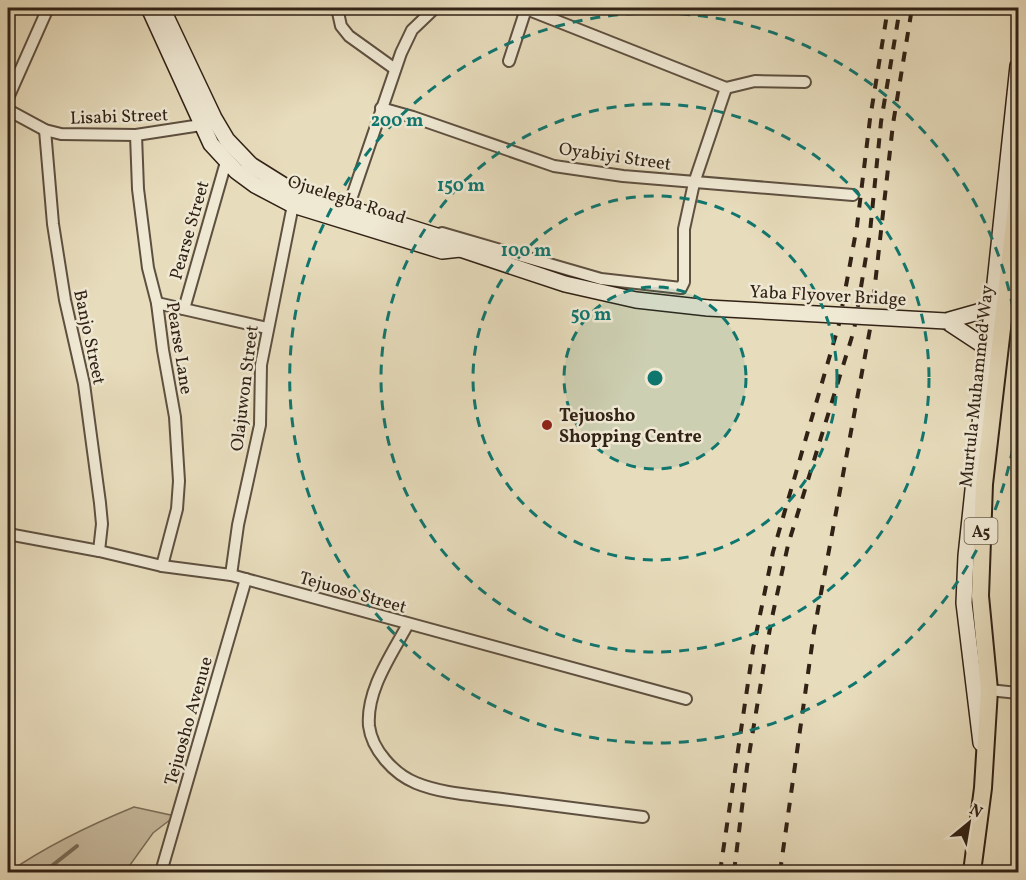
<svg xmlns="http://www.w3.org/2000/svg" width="1026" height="880" viewBox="0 0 1026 880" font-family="Vollkorn,serif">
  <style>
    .green { fill: #c8bca0; stroke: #7c6f5b; stroke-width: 1.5 }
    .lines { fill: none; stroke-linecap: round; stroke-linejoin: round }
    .stream { stroke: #796c58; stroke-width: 4 }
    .minor-casing { stroke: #5e5040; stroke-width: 14 }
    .secondary-casing { stroke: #312216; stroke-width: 18 }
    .primary-casing { stroke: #312216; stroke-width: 20 }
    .minor { stroke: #efe8d3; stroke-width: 10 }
    .secondary { stroke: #efe8d3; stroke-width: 15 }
    .primary { stroke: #e7dcbc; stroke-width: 16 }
    .rail { stroke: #312216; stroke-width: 4; stroke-dasharray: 10 10; stroke-linecap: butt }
    .secondary-bridge-casing { stroke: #312216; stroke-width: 18; stroke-linecap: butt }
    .secondary-bridge { stroke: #efe8d3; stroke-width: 15 }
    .ring { fill: none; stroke: #0f766e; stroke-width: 3; stroke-dasharray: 10 8 }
    .poi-dot { fill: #8f2418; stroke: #efe8d3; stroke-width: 2 }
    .labels { text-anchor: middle; stroke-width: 5; stroke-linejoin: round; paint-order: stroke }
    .shield { fill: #efe8d3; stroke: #6a5d4f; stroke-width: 1.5 }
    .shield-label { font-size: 16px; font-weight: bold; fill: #312216 }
    .street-label { font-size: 18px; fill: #312216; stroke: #efe8d3 }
    .poi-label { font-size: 18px; font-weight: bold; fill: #312216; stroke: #efe8d3; text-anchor: start }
    .centre { fill: #0f766e; stroke: #efe8d3; stroke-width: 3 }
    .ring-label { font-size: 18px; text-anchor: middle; font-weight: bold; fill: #0f766e; stroke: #efe8d3; stroke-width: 5; stroke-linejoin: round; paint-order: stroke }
  </style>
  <rect width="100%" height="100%" fill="#e7dcbc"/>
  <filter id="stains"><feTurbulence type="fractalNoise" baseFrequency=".00333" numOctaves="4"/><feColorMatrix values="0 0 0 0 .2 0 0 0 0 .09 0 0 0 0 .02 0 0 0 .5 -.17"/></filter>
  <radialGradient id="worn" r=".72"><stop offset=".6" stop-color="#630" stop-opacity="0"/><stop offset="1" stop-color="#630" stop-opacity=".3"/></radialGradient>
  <path class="green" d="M134,807L175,816L153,833L125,872H9C48,845 90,825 134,807Z"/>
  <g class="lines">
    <path class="stream" d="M44,872L77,846"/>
    <defs>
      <g id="minor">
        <path d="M337,8L341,26L349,36L395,69"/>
        <path d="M524,8L726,88"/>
        <path d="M509,61L526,9"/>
        <path d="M726,88L755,81L805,82"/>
        <path d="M8,98L48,8"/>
        <path d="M381,108L413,117L554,166L623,176L853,195"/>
        <path d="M8,110L45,130L61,134L136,135L201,125"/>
        <path d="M45,130L53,224L65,300L84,384L100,503L102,524L99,551"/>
        <path d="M136,135L138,189L148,268L157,303L163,350L175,417L179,481L177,509L162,566"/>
        <path d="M346,214L401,53L412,30L435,8"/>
        <path d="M442,233L601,279L681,288L684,282V229L694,183L726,88"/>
        <path d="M157,303L267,328"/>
        <path d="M184,309L226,162"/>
        <path d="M8,534L99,551L162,566L231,575L686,699"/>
        <path d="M231,575L238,525L260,425L261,365L293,205"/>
        <path d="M408,624C392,654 366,690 369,726C372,750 394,774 416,783C443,794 474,795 502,799C549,805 596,811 643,817"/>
        <path d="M989,690L1018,693"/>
        <path d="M161,872L246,579"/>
      </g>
      <g id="secondary">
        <path d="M149,8L211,144L236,171L255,185L293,205L442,251L460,249"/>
        <path d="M162,8L214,118L227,140L251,165L291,190L443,238L460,249L565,284L636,300L708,308"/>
        <path d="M946,321L987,348"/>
        <path d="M946,321L992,308"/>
        <path d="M981,743L964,603L966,556L1018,66"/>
      </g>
      <path id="primary" d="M972,872L983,788L989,690L980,596L984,484L1018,190"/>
    </defs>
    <use href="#minor" class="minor-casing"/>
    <use href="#secondary" class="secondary-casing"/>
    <use href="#primary" class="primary-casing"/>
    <use href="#minor" class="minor"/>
    <use href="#secondary" class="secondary"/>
    <use href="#primary" class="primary"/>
    <g class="rail">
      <path d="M720,872L753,649L773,552L839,324L857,226L870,119L888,8"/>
      <path d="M734,872L747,767L771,622L788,545L854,330L870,232L881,122L900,8"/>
      <path d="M780,872L814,631L870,329L893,124L912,8"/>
    </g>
    <defs>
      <path id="secondary-bridge" d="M708,308L946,321"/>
    </defs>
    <use href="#secondary-bridge" class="secondary-bridge-casing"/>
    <use href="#secondary-bridge" class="secondary-bridge"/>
  </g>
  <circle cx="655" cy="378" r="91" fill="#0f766e" fill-opacity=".12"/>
  <g class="ring">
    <circle cx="655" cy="378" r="91"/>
    <circle cx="655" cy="378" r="182"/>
    <circle cx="655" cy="378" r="274"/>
    <path d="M1018 413A365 365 0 1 1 1018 343"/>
  </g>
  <circle class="poi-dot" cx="547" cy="425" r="6"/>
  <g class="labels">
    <rect class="shield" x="964.5" y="518" width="33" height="26" rx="4.5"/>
    <g class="shield-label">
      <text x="981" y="537">A5</text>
    </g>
    <g class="street-label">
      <text transform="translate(119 116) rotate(-2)" y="6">Lisabi Street</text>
      <text transform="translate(615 156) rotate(8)" y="6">Oyabiyi Street</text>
      <text transform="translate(347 199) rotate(18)" y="6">Ojuelegba Road</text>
      <text transform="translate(189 230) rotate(-74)" y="6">Pearse Street</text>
      <text transform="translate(828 295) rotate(3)" y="6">Yaba Flyover Bridge</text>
      <text transform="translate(90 337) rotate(78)" y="6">Banjo Street</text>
      <text transform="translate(180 348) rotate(81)" y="6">Pearse Lane</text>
      <text transform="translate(976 386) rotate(-84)" y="6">Murtula Muhammed Way</text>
      <text transform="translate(244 388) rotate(-83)" y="6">Olajuwon Street</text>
      <text transform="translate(353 592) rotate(16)" y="6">Tejuoso Street</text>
      <text transform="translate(188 721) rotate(-74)" y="6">Tejuosho Avenue</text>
    </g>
    <g class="poi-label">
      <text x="559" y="421">Tejuosho<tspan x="559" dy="21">Shopping Centre</tspan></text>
    </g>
  </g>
  <circle cx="655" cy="378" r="9" class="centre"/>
  <g class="ring-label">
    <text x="397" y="126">200 m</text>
    <text x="461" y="191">150 m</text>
    <text x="526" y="256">100 m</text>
    <text x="591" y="320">50 m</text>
  </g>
  <rect width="1026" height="880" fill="none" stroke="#e7dcbc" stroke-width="30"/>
  <rect x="9" y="9" width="1008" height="862" fill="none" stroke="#312216" stroke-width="3"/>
  <rect x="15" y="15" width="996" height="850" fill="none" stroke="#312216" stroke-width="1.5"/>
  <g transform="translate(969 823) rotate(30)" stroke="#efe8d3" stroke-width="4.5" paint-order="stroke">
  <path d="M0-4.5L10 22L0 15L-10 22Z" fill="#312216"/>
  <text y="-9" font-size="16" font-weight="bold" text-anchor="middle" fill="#312216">N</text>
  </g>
  <rect width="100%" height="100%" filter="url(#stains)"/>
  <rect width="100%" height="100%" fill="url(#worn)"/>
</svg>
